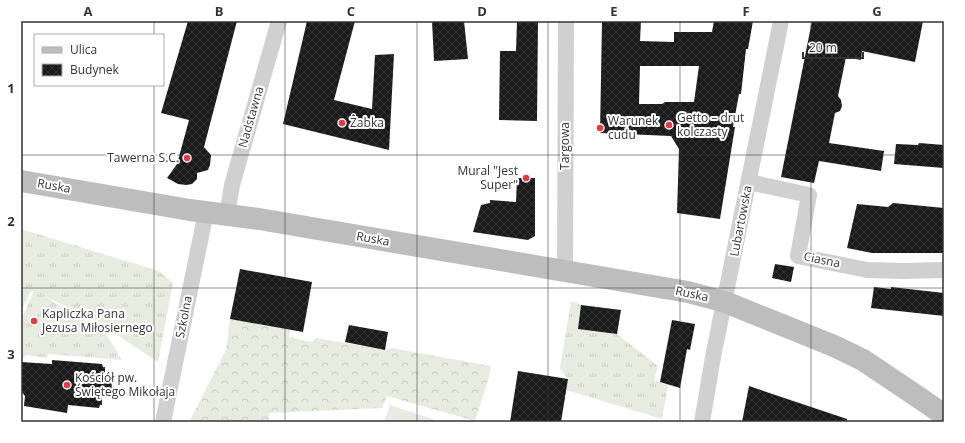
<svg xmlns="http://www.w3.org/2000/svg" width="965" height="443" viewBox="0 0 965 443" font-family="'Open Sans',sans-serif">
  <style>
    .grass { fill: url(#grass-tufts) }
    .forest { fill: url(#forest-crowns) }
    .park { fill: #e6ecdf }
    .building { fill: url(#building-cross-hatch); fill-rule: evenodd }
    .lines { fill: none; stroke-linecap: round; stroke-linejoin: round }
    .street { stroke: #d0d0d0; stroke-width: 16 }
    .secondary { stroke: #bdbdbd; stroke-width: 22 }
    .grid { fill: none; stroke: #333; stroke-width: 1; stroke-opacity: 0.55 }
    .poi-dot { fill: #e63946; stroke: #fff; stroke-width: 1.5 }
    .labels { text-anchor: middle; stroke-width: 4; stroke-linejoin: round; paint-order: stroke }
    .street-label { font-size: 12px; fill: #333; stroke: #fff }
    .poi-label { font-size: 12px; fill: #333; stroke: #fff; text-anchor: start }
    .neatline { fill: none; stroke: #333; stroke-width: 1.5 }
    .grid-label { font-size: 13px; text-anchor: middle; font-weight: bold; fill: #333 }
  </style>
  <defs>
    <pattern id="grass-tufts" width="24" height="20" patternUnits="userSpaceOnUse"><rect width="24" height="20" fill="#e6ecdf"/><path d="M3 7l-1-3M5 7V3M7 7l1-3M15 17l-1-3M17 17v-4M19 17l1-3" fill="none" stroke="#c6cbc0"/></pattern>
    <pattern id="forest-crowns" width="20" height="18" patternUnits="userSpaceOnUse"><rect width="20" height="18" fill="#e6ecdf"/><path d="M2 6a3 3 0 1 1 6 0M12 15a3 3 0 1 1 6 0" fill="none" stroke="#c6cbc0"/></pattern>
    <pattern id="building-cross-hatch" width="8" height="8" patternUnits="userSpaceOnUse"><rect width="8" height="8" fill="#1a1a1a"/><path d="M0 0l8 8M0 8l8-8" fill="none" stroke="#333"/></pattern>
  </defs>
  <rect width="100%" height="100%" fill="#fff"/>
  <g class="grass">
    <path d="M21,229L159,271L173,283L158,362L93,319L42,295L105,332L122,360L48,354L47,358L26,355L21,361V320L34,291H31L21,311Z"/>
    <path d="M571,301L581,305L578,329L617,334L658,366L654,380L668,385L662,419L566,390L568,379L560,368Z"/>
  </g>
  <path class="forest" d="M230,319L290,330L289,337L311,342L316,338L385,350L391,348L491,366L489,377L475,421L387,396L382,408L269,413V422H189L226,350Z"/>
  <path class="park" d="M390,405L441,422H384Z"/>
  <g class="building">
    <path d="M188,21H237L204,147L211,155L210,165L208,170L197,173V179L192,184L186,185L178,184L167,178L177,164L189,120L161,113Z"/>
    <path d="M307,21H355L334,100L372,109L375,55L394,54L389,150L283,124Z"/>
    <path d="M432,21H464L468,59L434,61Z"/>
    <path d="M517,21H538L537,121L499,120L500,51H516Z"/>
    <path d="M602,21H641L640,41L674,42V32H712L714,21H753L748,49H746L741,94H739L733,127H735L720,219L677,213L679,149L671,136L600,133ZM640,66H699L694,102H665L662,104H639Z"/>
    <path d="M812,21H923L915,62L862,51L861,60L846,57L838,96L841,100L842,106L840,111L835,113L829,143L884,151L881,171L819,161L814,183L781,177Z"/>
    <path d="M919,143L944,145V168L894,164L896,144L918,145Z"/>
    <path d="M517,178H535V236L528,240L473,232L481,205L490,203V200L516,202Z"/>
    <path d="M893,203L944,208V253H872L847,248L857,204L888,207Z"/>
    <path d="M775,264L794,267L791,282L772,278Z"/>
    <path d="M240,269L312,282L303,332L230,319Z"/>
    <path d="M874,287L891,289V287L944,293V316L871,308Z"/>
    <path d="M581,305L621,310L617,334L578,329Z"/>
    <path d="M672,320L695,324L690,350L687,349L680,388L660,382Z"/>
    <path d="M349,325L388,332L385,350L345,342Z"/>
    <path d="M52,360L102,364L103,367H105V380L112,381L111,397L102,395V405H100L99,408L68,405L67,413L24,406L25,396L21,391V362L52,364Z"/>
    <path d="M518,371L568,379L561,422H510Z"/>
    <path d="M749,386L847,419V422H742Z"/>
  </g>
  <g class="lines">
    <g class="street">
      <path d="M749,182L809,195L798,256L867,270L903,271L944,270"/>
      <path d="M227,215L232,185L279,21"/>
      <path d="M565,271L566,21"/>
      <path d="M163,422L206,212"/>
      <path d="M702,422L713,357L781,21"/>
    </g>
    <path class="secondary" d="M21,181L190,210L259,219L688,292L725,302L834,346L863,360L921,399L944,415"/>
  </g>
  <path class="grid" d="M154,21V35M285,21V422M417,21V422M548,21V422M680,21V422M811,21V422M154,85V422M21,155H944M21,288H944"/>
  <g class="poi-dot">
    <circle cx="342" cy="123" r="4"/>
    <circle cx="669" cy="125" r="4"/>
    <circle cx="600" cy="128" r="4"/>
    <circle cx="187" cy="158" r="4"/>
    <circle cx="526" cy="178" r="4"/>
    <circle cx="34" cy="321" r="4"/>
    <circle cx="67" cy="385" r="4"/>
  </g>
  <g class="labels">
    <g class="street-label">
      <text transform="translate(251 117) rotate(-74)" y="4">Nadstawna</text>
      <text transform="translate(565 146) rotate(-90)" y="4">Targowa</text>
      <text transform="translate(54 186) rotate(10)" y="4">Ruska</text>
      <text transform="translate(741 221) rotate(-79)" y="4">Lubartowska</text>
      <text transform="translate(373 239) rotate(10)" y="4">Ruska</text>
      <text transform="translate(822 260) rotate(12)" y="4">Ciasna</text>
      <text transform="translate(692 294) rotate(12)" y="4">Ruska</text>
      <text transform="translate(184 317) rotate(-79)" y="4">Szkolna</text>
    </g>
    <g class="poi-label">
      <text x="677" y="122">Getto – drut<tspan x="677" dy="14">kolczasty</tspan></text>
      <text x="608" y="125">Warunek<tspan x="608" dy="14">cudu</tspan></text>
      <text x="350" y="127">Żabka</text>
      <text x="179" y="162" text-anchor="end">Tawerna S.C.</text>
      <text x="518" y="175" text-anchor="end">Mural "Jest<tspan x="518" dy="14">Super"</tspan></text>
      <text x="42" y="318">Kapliczka Pana<tspan x="42" dy="14">Jezusa Miłosiernego</tspan></text>
      <text x="75" y="382">Kościół pw.<tspan x="75" dy="14">Świętego Mikołaja</tspan></text>
    </g>
  </g>
  <rect width="965" height="443" fill="none" stroke="#ffffff" stroke-width="44"/>
  <rect x="34" y="34" width="130" height="52" fill="#ffffff" stroke="#adadad"/>
  <rect x="42" y="47" width="20" height="6" fill="#bdbdbd" stroke="#adadad"/>
  <text x="70" y="54" font-size="12" fill="#333333">Ulica</text>
  <rect x="42" y="64" width="20" height="12" fill="url(#building-cross-hatch)" stroke="#adadad"/>
  <text x="70" y="74" font-size="12" fill="#333333">Budynek</text>
  <path d="M803 52v6h60v-6" fill="none" stroke="#333333" stroke-width="2"/>
  <text x="809" y="52" font-size="12" fill="#333333" stroke="#ffffff" stroke-width="3" paint-order="stroke">20 m</text>
  <rect x="22" y="22" width="921" height="399" class="neatline"/>
  <g class="grid-label">
    <text x="88" y="16">A</text>
    <text x="219" y="16">B</text>
    <text x="351" y="16">C</text>
    <text x="482" y="16">D</text>
    <text x="614" y="16">E</text>
    <text x="746" y="16">F</text>
    <text x="877" y="16">G</text>
    <text x="11" y="93">1</text>
    <text x="11" y="226">2</text>
    <text x="11" y="359">3</text>
  </g>
</svg>
